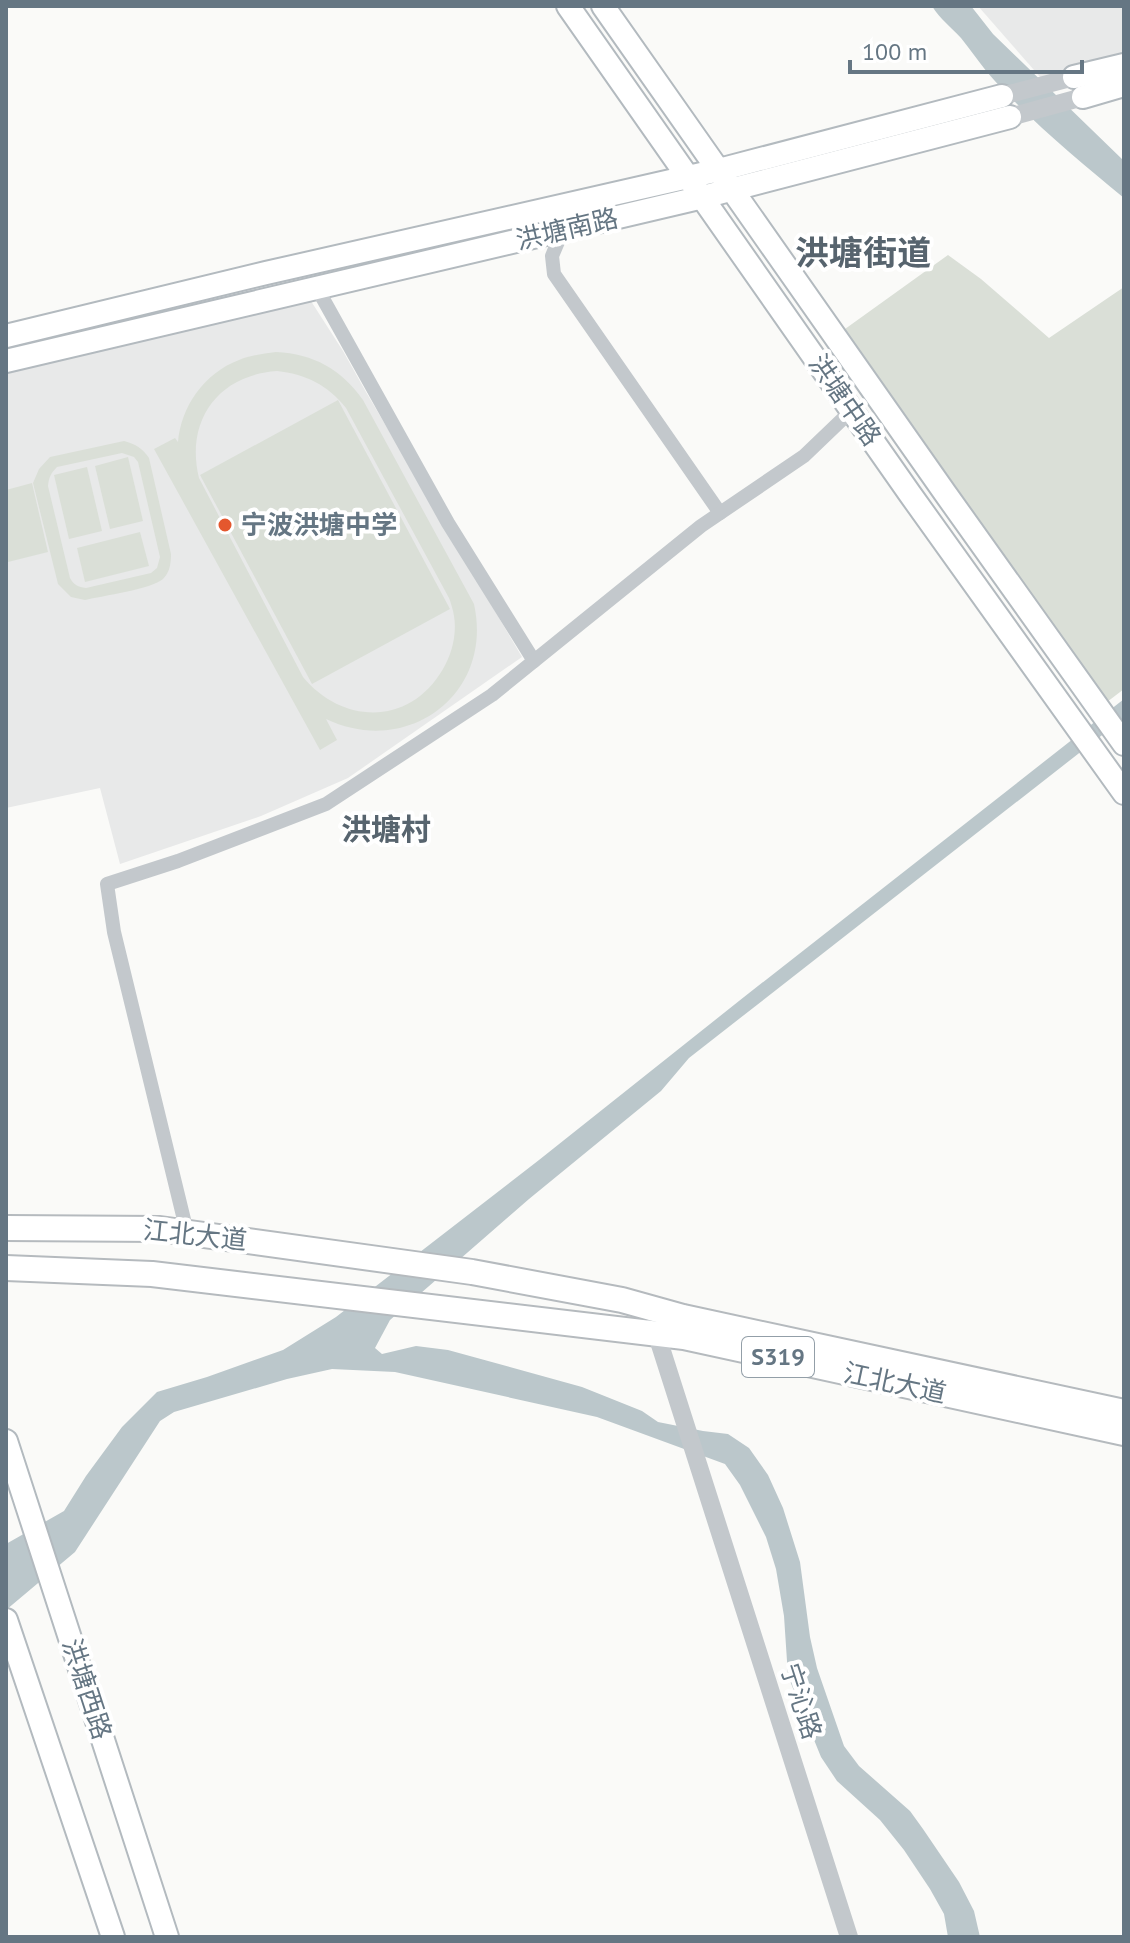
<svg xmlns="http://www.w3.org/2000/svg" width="1130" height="1943" viewBox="0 0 1130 1943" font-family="'PT Sans','Noto Sans SC',sans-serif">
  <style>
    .built { fill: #e8e9e9 }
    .green { fill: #dadfd7; fill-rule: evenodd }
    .water { fill: #bbc7cb }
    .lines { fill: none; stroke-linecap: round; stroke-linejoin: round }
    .secondary-casing { stroke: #b3babf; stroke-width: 26 }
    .primary-casing { stroke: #b5babe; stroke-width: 28 }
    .minor { stroke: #c3c8cc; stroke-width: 14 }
    .tertiary { stroke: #c3c8cc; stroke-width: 18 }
    .secondary { stroke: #fff; stroke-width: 22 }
    .primary { stroke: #fff; stroke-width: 24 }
    .poi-dot { fill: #e4572e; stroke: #fff; stroke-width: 3 }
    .labels { text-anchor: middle; stroke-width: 8; stroke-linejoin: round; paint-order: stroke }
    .shield { fill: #fff; stroke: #939fa8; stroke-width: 2 }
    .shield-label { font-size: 24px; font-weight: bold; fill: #657683 }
    .street-label { font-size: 26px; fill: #657683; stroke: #fff }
    .poi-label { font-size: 26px; font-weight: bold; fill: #657683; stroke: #fff; text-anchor: start }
    .quarter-label { font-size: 30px; font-weight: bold; fill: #57646e; stroke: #fff }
    .district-label { font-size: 34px; font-weight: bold; fill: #57646e; stroke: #fff }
  </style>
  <rect width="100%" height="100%" fill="#fafaf8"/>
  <g class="built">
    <path d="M978,6H1124V59L1041,78Z"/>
    <path d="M309,298L343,351L366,392L522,657L348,778L261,816L120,864L100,788L6,808V372Z"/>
  </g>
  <g class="green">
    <path d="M948,255L981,279L1049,338L1124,287V689L1107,702L845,329Z"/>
    <path d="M276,352C314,354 341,369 363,400L474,604C494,694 408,758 326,719L337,740L320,750L154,449L175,438L178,442C181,407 204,373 239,360C251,355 263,354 276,352ZM277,371C305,374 328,385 346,408L449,598C451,603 453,610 454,616C457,634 452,654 443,669C410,726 343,725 303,677L199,478C185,421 218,375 277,371Z"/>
    <path d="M338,400L450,609L312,684L200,475Z"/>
    <path d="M124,441C136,444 143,449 149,458L171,554C171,563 170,572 163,579C152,589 102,596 85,600L71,597L58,584L33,483L39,469L50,457ZM122,453L134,457L138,462L160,557L157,568L151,573L86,588C78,587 74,585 70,578L48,486C49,477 51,473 57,467Z"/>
    <path d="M128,457L143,521L110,529L95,466Z"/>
    <path d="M87,467L102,531L69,539L54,475Z"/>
    <path d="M32,483L48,552L8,562L6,554V490Z"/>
    <path d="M140,532L149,566L85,582L77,548Z"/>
  </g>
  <g class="water">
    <path d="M932,6H971L993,34L1124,161V198C1077,159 1027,118 987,72C978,61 970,49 961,38C951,27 940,19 932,6Z"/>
    <path d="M1124,699V718L689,1058L661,1091L529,1199L390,1320L375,1348L382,1354L416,1346L448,1350L582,1387L642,1411L658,1422L703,1431L728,1434L749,1448L768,1475L783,1508L800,1562L810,1637L817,1668L844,1746L859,1766L910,1811L923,1829L959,1882L974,1911L980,1937H948L944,1914L930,1889L904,1850L880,1820L837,1781L821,1757L788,1676L784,1616L776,1569L766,1537L740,1485L725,1464L597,1417L395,1372L332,1369L287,1379L174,1412L160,1421L75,1552L6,1610V1544L64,1511L86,1476L122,1427L157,1392L207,1377L283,1350L336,1317L539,1160L744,997Z"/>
  </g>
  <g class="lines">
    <defs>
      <g id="secondary">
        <path d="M568,6L910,494L1124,793"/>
        <path d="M603,6L945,493L1124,744"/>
        <path d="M1074,77L1124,65"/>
        <path d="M1083,97L1124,85"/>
        <path d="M6,336L266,273L719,170L1002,96"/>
        <path d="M6,361L703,197L1010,117"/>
        <path d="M6,1441L167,1937"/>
        <path d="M6,1620L113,1937"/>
      </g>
      <g id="primary">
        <path d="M6,1228L160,1229L472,1272L622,1300L683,1317L1124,1412"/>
        <path d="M6,1268L152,1274L684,1337L1124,1433"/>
      </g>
    </defs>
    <use href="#secondary" class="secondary-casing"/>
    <use href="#primary" class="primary-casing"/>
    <g class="minor">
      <path d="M563,230L552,256L554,274L720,513"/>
      <path d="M317,288L448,523L534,661"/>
      <path d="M187,1232L114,932L107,884L178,861L326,804L492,695L701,526L804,456L852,410"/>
    </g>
    <g class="tertiary">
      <path d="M1002,96L1074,77"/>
      <path d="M1010,117L1083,97"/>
      <path d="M654,1326L849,1937"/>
    </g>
    <use href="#secondary" class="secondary"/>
    <use href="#primary" class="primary"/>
  </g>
  <circle class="poi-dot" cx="225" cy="525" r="8"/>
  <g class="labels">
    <rect class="shield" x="742" y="1337" width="72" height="40" rx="6"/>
    <g class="shield-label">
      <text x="778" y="1365">S319</text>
    </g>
    <g class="street-label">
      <text transform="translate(567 229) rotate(-13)" y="9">洪塘南路</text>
      <text transform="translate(845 400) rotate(55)" y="9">洪塘中路</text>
      <text transform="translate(195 1235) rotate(6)" y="9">江北大道</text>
      <text transform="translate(895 1383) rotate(12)" y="9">江北大道</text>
      <text transform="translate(87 1689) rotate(72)" y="9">洪塘西路</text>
      <text transform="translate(801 1701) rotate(72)" y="9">宁沁路</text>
    </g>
    <g class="poi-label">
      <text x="241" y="534">宁波洪塘中学</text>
    </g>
    <g class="quarter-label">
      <text x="386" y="840">洪塘村</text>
    </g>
    <g class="district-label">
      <text x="863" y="265">洪塘街道</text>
    </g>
  </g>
  <rect width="1130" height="1943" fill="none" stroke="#657683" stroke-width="16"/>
  <path d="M850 60v12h232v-12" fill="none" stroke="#657683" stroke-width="4"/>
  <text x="862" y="60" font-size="24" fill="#657683" stroke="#ffffff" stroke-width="6" paint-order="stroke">100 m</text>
</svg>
